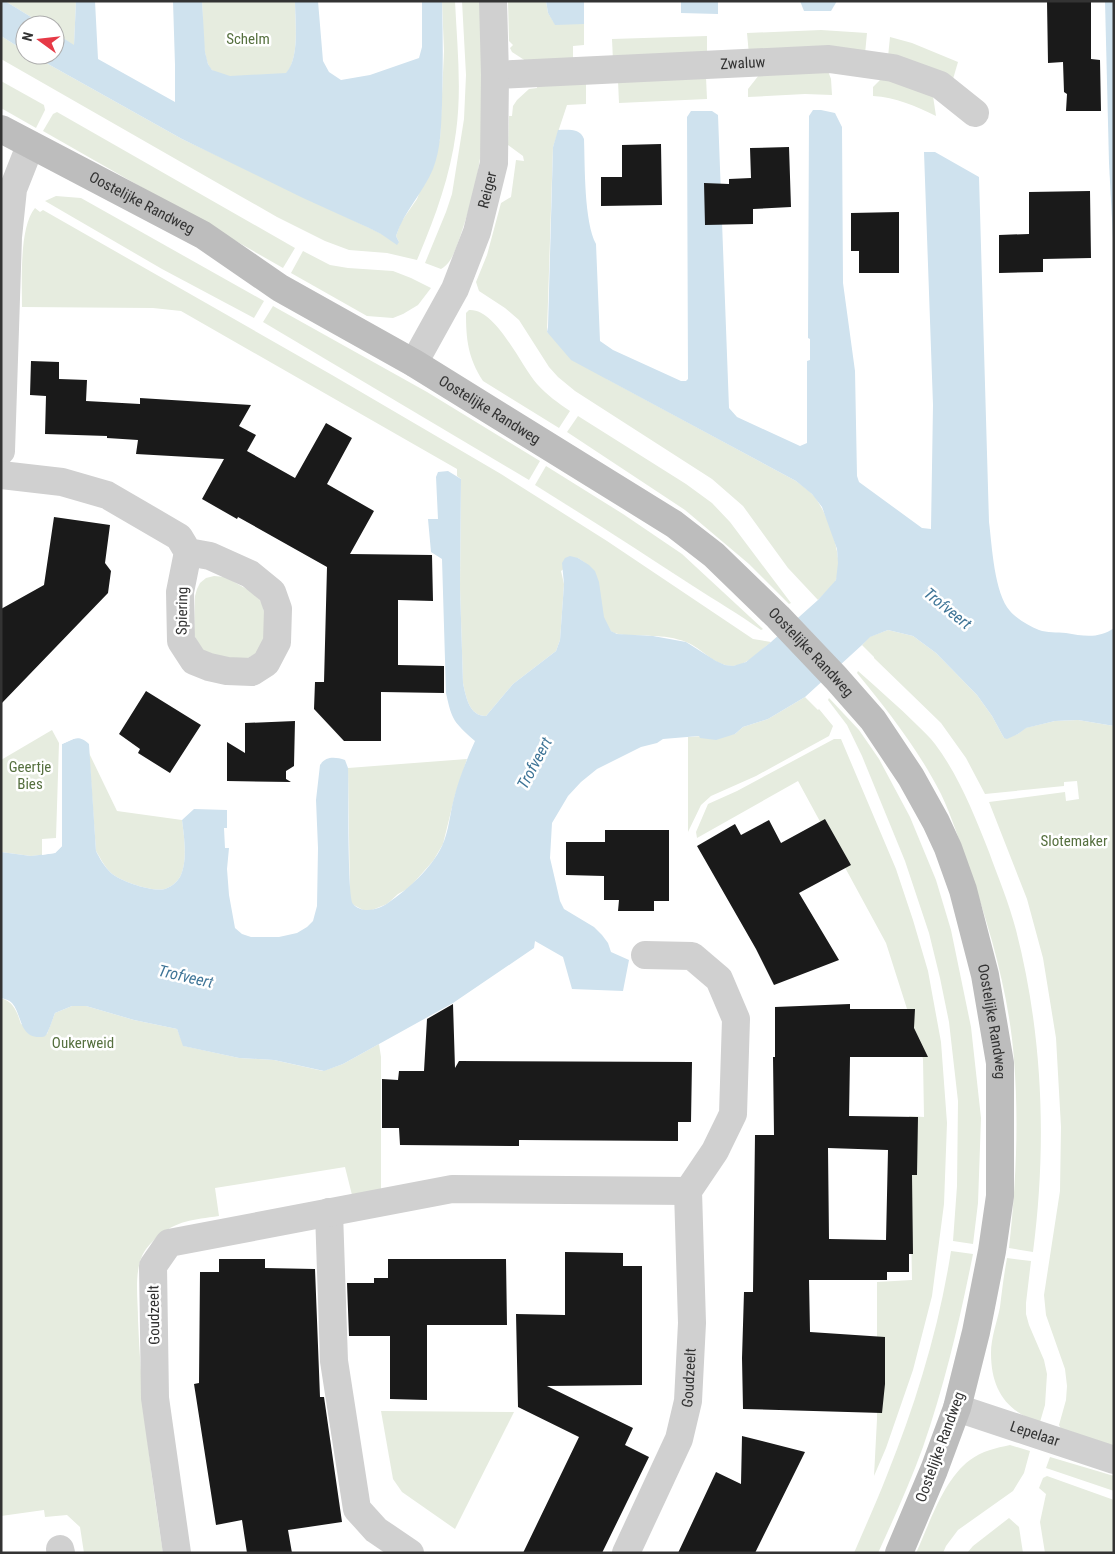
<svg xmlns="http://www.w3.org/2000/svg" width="1115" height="1554" viewBox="0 0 1115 1554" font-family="'Roboto Condensed',sans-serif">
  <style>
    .green { fill: #e6ecdf }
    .water { fill: #cfe2ee }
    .pier { fill: #fff }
    .building { fill: #1a1a1a; fill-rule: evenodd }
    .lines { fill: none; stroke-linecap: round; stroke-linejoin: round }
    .street { stroke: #d0d0d0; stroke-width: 28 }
    .secondary { stroke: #bdbdbd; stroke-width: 28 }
    .labels { text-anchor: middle; stroke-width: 5; stroke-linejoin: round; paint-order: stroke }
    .park-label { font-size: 15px; fill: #56703f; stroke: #fff }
    .street-label { font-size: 15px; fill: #333; stroke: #fff }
    .water-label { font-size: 16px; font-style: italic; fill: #3f7597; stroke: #fff }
  </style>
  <rect width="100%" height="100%" fill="#fff"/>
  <g class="green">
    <path d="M5,1H76L74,46L55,33V25H44Z"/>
    <path d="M202,1H295C295,22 300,57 286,74C268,75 227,82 212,70C201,60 203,16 202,1Z"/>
    <path d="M442,1H455C457,44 462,89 456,132C450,177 435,218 417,260L387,253L349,250L325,241L277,217L1,59V36L25,51V55H32L182,139L399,242L396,236L401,222L417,199L440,139L444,51Z"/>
    <path d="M462,1H480C482,60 489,123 476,181C472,200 466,219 460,237C456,248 452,263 441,269L425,263L446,212L452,194L464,119L466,75Z"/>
    <path d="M508,1H546L548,13L555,24H584V45L573,46V61L529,63L512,52L510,48L513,45L509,41Z"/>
    <path d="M821,30L867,33L865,54L749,55L747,33Z"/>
    <path d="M707,36V57L613,61L612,39Z"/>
    <path d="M890,37L912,43L958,62L953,79L888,57Z"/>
    <path d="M828,71L831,79L832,95L805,94L748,97V89L759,75Z"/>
    <path d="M706,77L707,99L619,103L618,81Z"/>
    <path d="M882,78L933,96L936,116C915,106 896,97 873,96V87Z"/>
    <path d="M1,81L44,105L45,110L36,128L1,108Z"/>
    <path d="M586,83V104L567,105L553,147L547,332L607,379L796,481C802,486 809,490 814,496C827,512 845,559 836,580C833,587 824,594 818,600L788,568L743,506L712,479L575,391L558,377L549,367L519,320L505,308L479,291L476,282L487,255L501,203L511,197L516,160L524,161L523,156L508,145L509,116H512L513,106L517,100L529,89L537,88V84Z"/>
    <path d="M57,112L295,248L283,268L43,131L53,114Z"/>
    <path d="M56,196L81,198L264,301L254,318L162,269L45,201Z"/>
    <path d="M35,208L40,212L43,210L332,375L501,474L607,541L753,639L771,642C760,651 748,665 733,666C714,666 702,648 686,642C676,638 663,636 652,636C642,635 618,637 611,631C608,629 607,624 605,621C594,596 608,576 578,558L561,571L564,584L560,640L556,651L513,684L486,716C469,716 466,697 463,683L460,587L461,484V479L457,476V469L181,311L153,308L22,307C22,282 19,227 35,208Z"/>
    <path d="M303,251L330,265L348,268L393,271L411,278L431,288L418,305L403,314L393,318L367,316L291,273Z"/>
    <path d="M273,306L427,392L540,461L529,480L263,322Z"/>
    <path d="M469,310C496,308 521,366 537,384C547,395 558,403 570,411L559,428L483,381C468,358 466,339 466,313Z"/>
    <path d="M578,416L686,484L712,503L730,522L791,603L789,604L749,564L685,510L567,432Z"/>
    <path d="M546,466L623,514L682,554L763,629L761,630C739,614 716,601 693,586C641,552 588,518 535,485Z"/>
    <path d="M214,576L225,577L254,593L262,603L265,616L264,643L259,652L246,659L216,658L202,650L194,635L195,596L197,589L200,583L206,578Z"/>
    <path d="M888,630L913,636L936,653L977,695L992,716L1004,738L1018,734L1025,728L1055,721L1078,720L1114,726V1447L1061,1429L1059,1425L1066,1400L1067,1386L1065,1369L1046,1315L1044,1295L1060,1191L1061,1127L1056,1038L1043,958L1027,899L989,802L1065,792L1066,801L1079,799L1077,781L1064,782V786L985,794L966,758L941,723L874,658V657L862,645L869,637Z"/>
    <path d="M858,671C878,689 898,706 917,725C923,731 930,737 935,744C959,776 974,814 989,852C998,877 1009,903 1016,930C1043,1035 1047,1145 1033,1252L1009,1248C1016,1186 1019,1122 1014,1059C1009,994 990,929 969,868C960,843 952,817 941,794C918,749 888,711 857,673Z"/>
    <path d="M805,697L818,710L819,709L833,726L829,736L756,776L711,796L701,805L688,832V737L735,734L743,727L768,719Z"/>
    <path d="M829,698L859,730L879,759L910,817L936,880L951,930L971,1027L981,1118L978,1203L973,1244L953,1241L957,1186L958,1101L949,1022L940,978L929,933L905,861L862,756L847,725L828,700Z"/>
    <path d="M52,730L59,743L56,838L42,839V855L31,856L1,852V760Z"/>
    <path d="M834,739H841L896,869L913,920L928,971L941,1042L947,1123L944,1204L932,1296L913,1370L886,1448L874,1476L877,1419V1282L912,1280L909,1116L924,1117L923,1059L886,943L798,781L697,838L696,832L708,804L737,791Z"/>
    <path d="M89,753L117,811L182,820C184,835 188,862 180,877C177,882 171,887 165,889C152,892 122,882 111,873C104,866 101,859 96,851Z"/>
    <path d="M467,759L455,795L443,844L433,861L409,888L398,894L387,904L372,910H363L352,904L350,899L348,768Z"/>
    <path d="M1,998C14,1002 17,1012 21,1024L47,1034L55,1013L72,1006H86L134,1020L177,1029L184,1046L239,1058L274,1060L323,1071L343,1064L379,1044L381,1057V1190L352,1195L345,1167L215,1188L219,1216C193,1220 177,1220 156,1238C151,1243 145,1249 142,1256C134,1275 138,1299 138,1320C141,1398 151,1475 163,1553H84L80,1527L67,1515L45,1517L44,1510L1,1516Z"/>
    <path d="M951,1251L973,1254C960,1319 945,1384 923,1447C910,1483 894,1518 878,1553H854C865,1527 877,1501 887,1475C916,1403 939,1328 951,1251Z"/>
    <path d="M1007,1258L1031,1261L1026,1303V1314L1029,1325L1044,1360L1047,1374L1045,1405L1040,1422C1006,1412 991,1389 991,1353C991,1338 997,1322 1000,1307C1002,1291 1004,1274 1007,1258Z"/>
    <path d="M381,1411L514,1412L455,1529L402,1492L393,1479Z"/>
    <path d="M1010,1445L1030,1451L1024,1473L1013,1491L958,1530L946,1546L943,1553H916C930,1523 943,1480 970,1460C982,1451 996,1448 1010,1445Z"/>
    <path d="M1050,1457L1114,1476V1491L1046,1468Z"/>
    <path d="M1047,1476L1114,1500V1553H1045L1040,1522L1046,1494L1039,1488L1043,1478Z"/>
    <path d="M1009,1518L1019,1527L1023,1553H967L973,1546Z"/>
  </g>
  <g class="water">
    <path d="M1,1H5L44,25H25V51L1,36Z"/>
    <path d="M76,1H95L98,59L175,102V65L173,1H202L205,52L208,64L212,70L230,76L286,73C300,57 295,22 295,1H318L323,61L329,72L341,80L370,75L419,58L422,47V1H442C443,36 443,70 442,105C441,126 441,149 433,169C423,193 404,211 396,236L399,242L397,245L381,234L369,228L303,198L182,139L32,55H55V33L74,45Z"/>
    <path d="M546,1H584V24L555,25L548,13Z"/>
    <path d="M681,1H718V14L681,13Z"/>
    <path d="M800,1H837L831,11H804Z"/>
    <path d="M1105,1H1114V257L1109,163Z"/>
    <path d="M813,110H821L835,113L842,127L843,283L855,371L857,476L859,482L922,528L931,529L933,405L924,152H935L979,177L989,522C992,545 994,593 1010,611C1017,619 1029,626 1039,630C1047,633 1057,632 1066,633C1083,636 1099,639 1114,628V726L1078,720L1055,721L1026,728L1018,734L1007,739L1004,738L992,716L977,695L936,653L913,636L888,630L870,637L862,645L805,697L768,719L743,727L735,734L716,740L700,738L699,736L663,739L657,743L641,747L597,769L581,782L568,796L552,823L550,858L560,901L564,909L594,927L602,935L608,943L611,952L629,960L623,991L572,989L563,957L535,941L534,948L453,1003L343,1064L324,1071L274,1060L239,1058L183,1046L177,1029L134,1020L86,1006H72L55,1013C53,1018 49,1031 46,1035C45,1037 42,1037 39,1037C19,1037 22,1014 12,1003C9,1000 5,999 1,998V852L31,856L55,853L62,846V744C74,739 78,734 89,744L96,851C100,859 104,866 111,873C122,882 152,892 165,889C171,887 177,882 180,877C188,861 184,836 182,820L194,809L227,810V828H224L225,848H229L227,869L229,895L235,928L242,934L251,937H279L297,933L307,927L313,921L317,906L318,848L316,800L320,765C326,756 335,757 345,760L348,768C349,785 347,897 353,904C362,914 378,910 388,903C408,889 431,869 442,846C449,831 450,813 454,798C459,778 467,759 475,741C454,722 452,721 446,693L442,559L431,552L428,519H438L436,477L438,472L448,471L461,479L460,587L463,683C466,697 469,716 486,716L513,684L556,651L560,640L564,584L562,563L565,558L570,556L578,558L589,565L595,571L599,582L604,617L611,631L617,634L653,636L686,642L716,661L725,665L733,666L746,662L771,642L818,600L836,580L838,563L837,549L822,507L812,494L796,481L571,360L547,332L548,327L553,147L558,130C568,130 580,128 584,139C585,166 584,222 596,244L600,341L613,350L681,381H686L688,379L687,117L691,111H712L718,115L729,408L737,417L800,446L807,443V361L810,360V339L808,338L809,116Z"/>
  </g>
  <path class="pier" d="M77,735L78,737L62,744V846L55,853L42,855V852L54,851L59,845L60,743Z"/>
  <g class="building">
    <path d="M1047,1H1091V59L1100,60L1101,111H1066L1067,94L1064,92L1063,62L1048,63Z"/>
    <path d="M661,144L662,205L601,206V177H622V145Z"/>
    <path d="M789,147L791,207L753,209V224L705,225L704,183L729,184V179L751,178L750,148Z"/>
    <path d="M1090,191L1091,258L1043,259V272L999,273V235L1029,234V192Z"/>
    <path d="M899,212V273H859V251H851V213Z"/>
    <path d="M31,361L59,362V379L87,380L86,401L140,404V398L251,405L239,426L256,435L247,451L295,478L326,423L352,438L327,484L374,511L350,554L432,555L433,601L398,600V665L444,666V693L381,692V741H344L314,709L315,682H324L327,567L238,517L237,519L202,499L224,459L136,454L138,440L107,438V436L45,434L46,396L30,395Z"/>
    <path d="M54,517L110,525L105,563L111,571L108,593L1,704V609L44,585Z"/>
    <path d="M146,691L201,725L170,773L138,753L140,749L119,734Z"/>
    <path d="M295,721L294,766L286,771V779L291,782L227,781V742L245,753V723Z"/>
    <path d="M825,819L851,865L799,893L839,960L774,985L756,949L697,846L735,824L741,835L769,820L781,843Z"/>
    <path d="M605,830H669V901H654V911H618L619,900H604V876L566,875V842H605Z"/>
    <path d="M453,1004L455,1068L459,1061L692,1062L691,1122H678V1141L519,1140V1146L400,1145L399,1128H382V1079L398,1080L399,1071H424L427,1019Z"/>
    <path d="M850,1004V1009H915L914,1028L928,1057H850L849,1116L918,1117L917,1175H912L913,1254H909V1272H887V1280H809L810,1332L885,1337V1384L882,1413L743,1409L742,1358L744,1292H753L755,1135H774L773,1057H775V1007ZM828,1148L888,1150L886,1240L829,1239Z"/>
    <path d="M565,1252L623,1253V1266H642V1385L547,1386L633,1428L625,1445L649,1457L602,1553H523L579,1437L518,1407L516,1314L565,1315Z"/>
    <path d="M219,1259H265V1268L315,1269L320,1397H324L342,1522L288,1530L292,1553H247L242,1520L216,1525L194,1384L199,1383L200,1272H219Z"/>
    <path d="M388,1259H506L507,1325H427V1400L390,1399V1336H349L347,1283H374V1278H388Z"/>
    <path d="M742,1436L805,1452L755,1553H678L716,1472L741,1484Z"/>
  </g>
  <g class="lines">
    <g class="street">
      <path id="s1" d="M495,75L829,59L893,68L940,85L975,113"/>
      <path id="s2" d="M414,363L455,289L477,232L494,163L495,75L493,1"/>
      <path d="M1,451L8,237L13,189L30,146"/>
      <path d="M1,475L62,482L107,495L179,537L188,552L180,592L181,641L194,661L209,667L227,671L252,672L266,663L277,642L278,609L272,592L250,574L210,556L188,552"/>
      <path d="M329,1212L334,1361L357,1509L376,1530L410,1553"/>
      <path id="s3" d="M957,1408L1114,1460"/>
      <path d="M60,1549L61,1553"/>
      <path d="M177,1553L155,1398L153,1266L169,1243L452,1189L688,1191"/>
      <path id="s4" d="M626,1553L679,1439L688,1401L692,1323L688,1191L715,1151L733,1114L736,1019L719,979L692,956L645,955"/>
    </g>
    <path class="secondary" id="s5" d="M1,129L203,235L280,288L414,363L674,524L714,555L778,617L836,678L873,720L911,777L936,822L948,848L963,890L985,975L1000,1063V1196L992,1251L976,1332L957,1408L934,1470L899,1553"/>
  </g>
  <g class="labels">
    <g class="park-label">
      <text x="248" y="44">Schelm</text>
      <text x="30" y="772">Geertje<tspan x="30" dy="17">Bies</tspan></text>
      <text x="1074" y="846">Slotemaker</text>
      <text x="83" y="1048">Oukerweid</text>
    </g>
    <g class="street-label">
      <text dy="5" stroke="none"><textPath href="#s1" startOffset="248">Zwaluw</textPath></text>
      <text dy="5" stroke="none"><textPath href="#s2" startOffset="189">Reiger</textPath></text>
      <text dy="5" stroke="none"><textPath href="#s5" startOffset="159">Oostelijke Randweg</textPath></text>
      <text dy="5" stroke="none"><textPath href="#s5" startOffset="564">Oostelijke Randweg</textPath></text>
      <text transform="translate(182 611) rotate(-89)" y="5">Spiering</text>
      <text dy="5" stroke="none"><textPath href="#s5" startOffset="969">Oostelijke Randweg</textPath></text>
      <text dy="5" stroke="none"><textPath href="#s5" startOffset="1389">Oostelijke Randweg</textPath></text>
      <text transform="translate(154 1315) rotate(-91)" y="5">Goudzeelt</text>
      <text dy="5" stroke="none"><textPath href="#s4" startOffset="188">Goudzeelt</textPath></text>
      <text dy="5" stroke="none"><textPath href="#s3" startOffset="82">Lepelaar</textPath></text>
      <text transform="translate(940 1447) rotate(-70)" y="5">Oostelijke Randweg</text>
    </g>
    <g class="water-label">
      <text transform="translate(948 608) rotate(39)" y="6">Trofveert</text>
      <text transform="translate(534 763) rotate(-62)" y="6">Trofveert</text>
      <text transform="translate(186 976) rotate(13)" y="6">Trofveert</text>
    </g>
  </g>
  <rect width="1115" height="1554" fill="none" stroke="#333333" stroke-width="5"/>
  <g transform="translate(40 40) rotate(285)"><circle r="24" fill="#ffffff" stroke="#adadad"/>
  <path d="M0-4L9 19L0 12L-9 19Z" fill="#e63946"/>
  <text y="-8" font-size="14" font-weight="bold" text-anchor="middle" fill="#333333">N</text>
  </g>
</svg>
